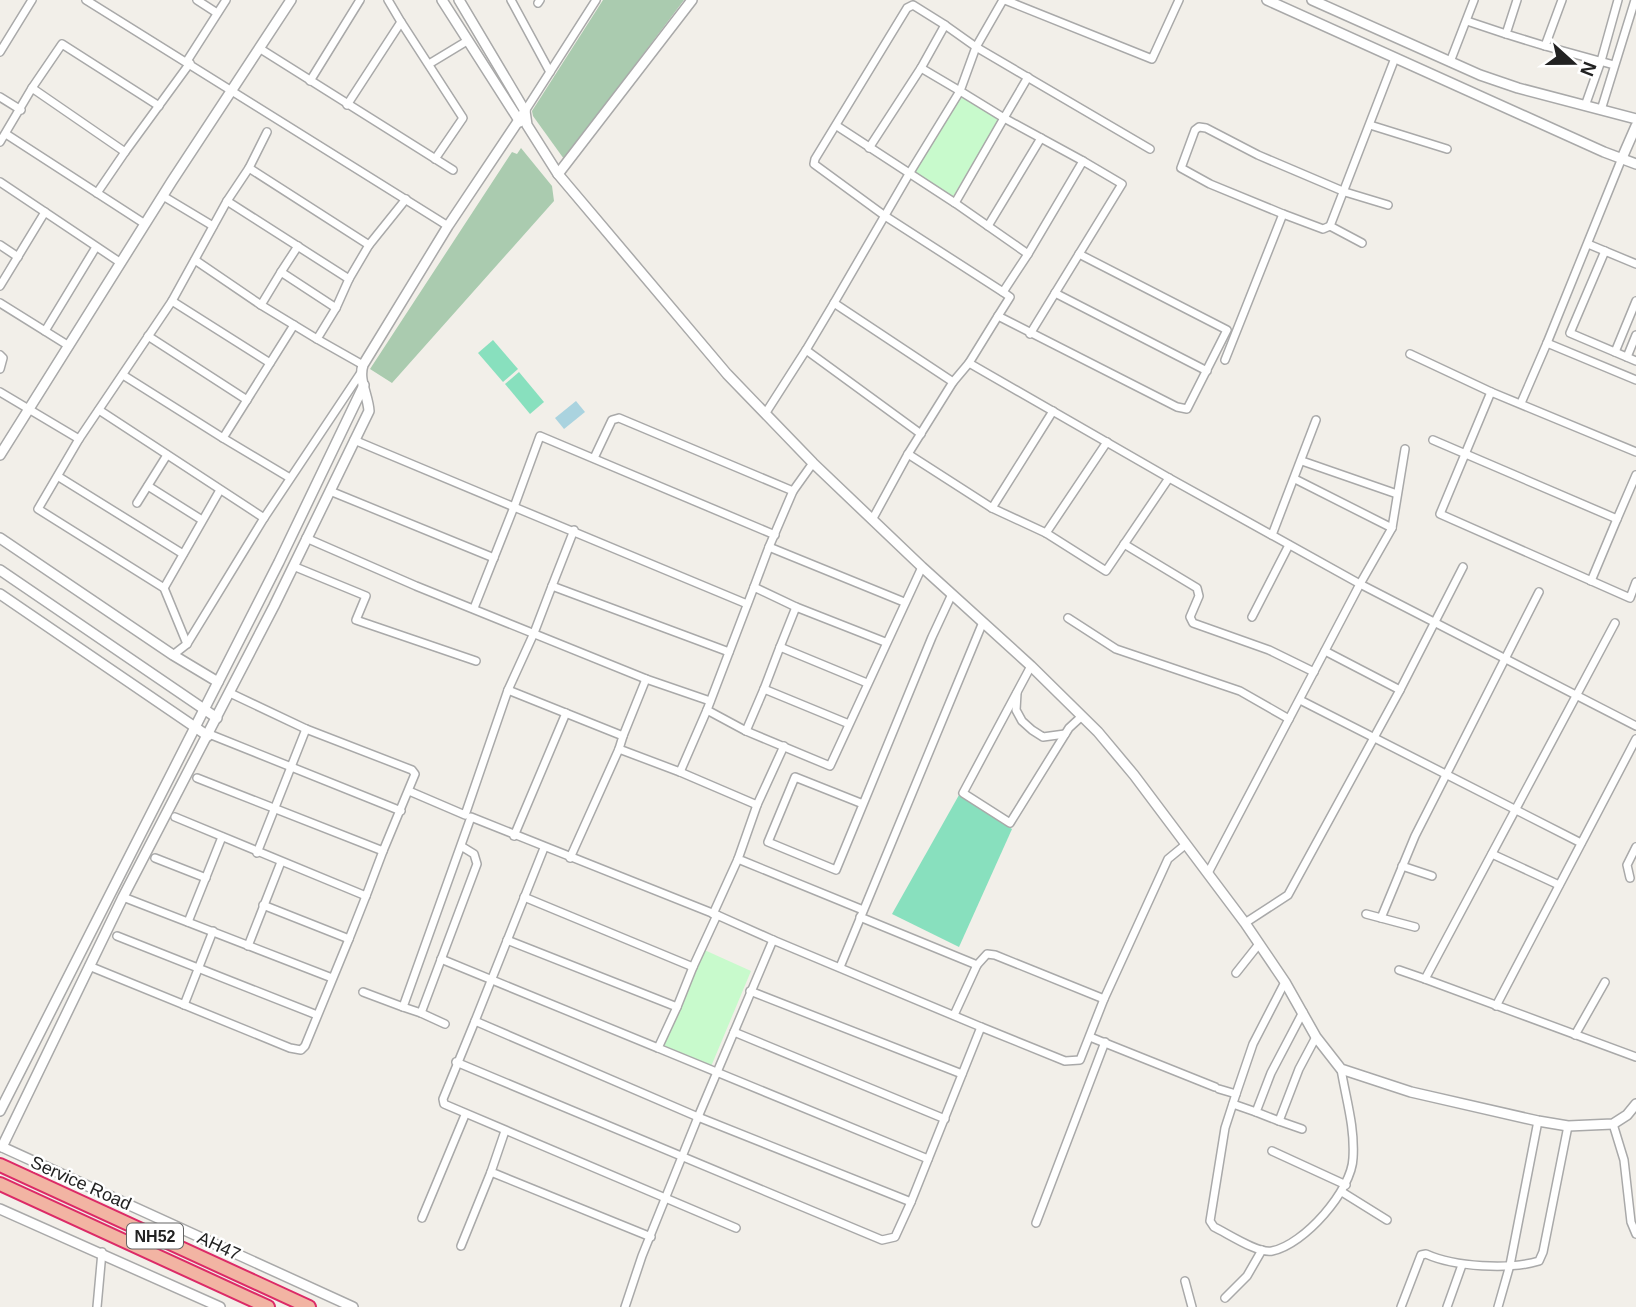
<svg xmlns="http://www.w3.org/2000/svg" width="1636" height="1307" viewBox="0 0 1636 1307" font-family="Helvetica,sans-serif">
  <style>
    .cemetery { fill: #aacbaf }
    .park { fill: #c8facc }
    .pitch { fill: #88e0be }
    .water { fill: #aad3df }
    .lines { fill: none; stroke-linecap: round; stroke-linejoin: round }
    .minor-casing { stroke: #a9a9a9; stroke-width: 10 }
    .tertiary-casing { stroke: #a9a9a9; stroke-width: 12 }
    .trunk-casing { stroke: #dc2a67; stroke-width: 16 }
    .minor { stroke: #fff; stroke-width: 7 }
    .tertiary { stroke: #fff; stroke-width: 9 }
    .trunk { stroke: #f2b4a3; stroke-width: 12 }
    .labels { text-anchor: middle; stroke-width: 5; stroke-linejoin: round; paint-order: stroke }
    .shield { fill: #fff; stroke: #646464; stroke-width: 2 }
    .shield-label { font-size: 16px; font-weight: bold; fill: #222 }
    .street-label { font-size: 18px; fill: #222; stroke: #fff }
  </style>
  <rect width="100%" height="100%" fill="#f2efe9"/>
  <g class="cemetery">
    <path d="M603,0H684L564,159L533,116L532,111Z"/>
    <path d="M521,148L552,186L554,201L392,383L370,369L512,152L517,154Z"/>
  </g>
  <g class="park">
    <path d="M956,94L999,119L951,200L907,172Z"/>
    <path d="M700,948L751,971L710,1069L657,1049Z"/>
  </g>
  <g class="pitch">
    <path d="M493,340L518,369L503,382L478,353Z"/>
    <path d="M519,372L544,402L530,414L505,384Z"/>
    <path d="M959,795L1012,829L959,947L892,914Z"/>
  </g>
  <path class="water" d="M576,401L585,412L564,429L555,418Z"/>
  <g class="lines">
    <defs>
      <g id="minor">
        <path d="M86,0L448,226"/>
        <path d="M197,0L217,13"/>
        <path d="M388,0L401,22"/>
        <path d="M511,0L550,72"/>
        <path d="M1005,0L1152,59L1179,0"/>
        <path d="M1517,0L1506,34L1545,46"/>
        <path d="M1562,0L1545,46L1614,65"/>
        <path d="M538,3L540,0"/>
        <path d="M1467,21L1506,34"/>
        <path d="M945,25L913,5L907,8L815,159L814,164L885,216L1003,292L1028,254"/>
        <path d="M259,48L453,170"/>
        <path d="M0,52L32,0"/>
        <path d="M187,61L226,0"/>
        <path d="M1450,62L1474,0"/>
        <path d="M429,64L467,41"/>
        <path d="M1028,77L1004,118L1083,161"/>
        <path d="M310,81L360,0"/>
        <path d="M32,88L62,44L159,106"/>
        <path d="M0,97L21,110"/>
        <path d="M347,105L401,22L463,118L435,159"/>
        <path d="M1585,106L1601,61L1618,0"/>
        <path d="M1601,110L1635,0"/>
        <path d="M525,111L596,0"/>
        <path d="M1370,125L1447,149"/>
        <path d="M837,126L955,203L1028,254L1083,161L1122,184L1030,334"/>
        <path d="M267,132L249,168L369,245"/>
        <path d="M6,134L145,224"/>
        <path d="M0,142L32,88L125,152L190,63"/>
        <path d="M869,148L921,68L945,25L976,47L1150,149"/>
        <path d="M0,182L121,263"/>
        <path d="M97,193L125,152"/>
        <path d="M163,196L213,226"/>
        <path d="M227,201L349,279"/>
        <path d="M955,203L1004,118L960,91L976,47L1003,0"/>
        <path d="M1283,214L1210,184L1181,168L1195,130L1199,127L1206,128L1258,155L1345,192L1388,205"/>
        <path d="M988,226L1041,138"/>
        <path d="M1330,226L1395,58"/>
        <path d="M1588,244L1636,264"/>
        <path d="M0,245L18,257"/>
        <path d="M1605,251L1570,333L1636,361"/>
        <path d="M1079,254L1227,330L1187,409L1177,407L998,316L969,363L1169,478L1360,584L1636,726"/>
        <path d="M195,260L261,305"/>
        <path d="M281,272L298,246"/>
        <path d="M0,286L45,212"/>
        <path d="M1055,293L1207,371"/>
        <path d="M172,301L270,363"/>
        <path d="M0,303L69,346"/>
        <path d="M834,303L806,350L921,434"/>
        <path d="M998,316L1010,297L1003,292"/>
        <path d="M45,331L96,247"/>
        <path d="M148,336L247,400"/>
        <path d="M317,339L261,305L281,272L336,308"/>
        <path d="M1547,343L1622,158"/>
        <path d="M1615,352L1636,301"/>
        <path d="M1410,354L1491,392"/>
        <path d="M0,355L3,358L0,369"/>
        <path d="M1627,357L1636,335"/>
        <path d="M1225,360L1283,214L1323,229L1330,226L1362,243"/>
        <path d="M363,365L317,339L336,308L349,279L369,245L406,199"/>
        <path d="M123,375L223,438"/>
        <path d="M953,382L969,363"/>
        <path d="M0,392L79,439"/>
        <path d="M1521,403L1547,343L1636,380"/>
        <path d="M99,410L264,518"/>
        <path d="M765,414L806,350"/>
        <path d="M354,440L514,507L540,436L775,535"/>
        <path d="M1433,440L1617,519L1636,475"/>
        <path d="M1636,452L1491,392L1440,514L1630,598L1636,582"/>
        <path d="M908,454L992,508L1046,533L1106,571L1169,478"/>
        <path d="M594,458L612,420L619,418L793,491L769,547"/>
        <path d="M1302,461L1397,494"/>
        <path d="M59,477L183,554"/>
        <path d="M290,478L223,438L294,325"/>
        <path d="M1295,479L1392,528"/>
        <path d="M148,486L202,520"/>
        <path d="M330,491L494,558"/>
        <path d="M793,491L813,463"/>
        <path d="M137,503L167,455"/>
        <path d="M992,508L1053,411"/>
        <path d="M872,520L908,454L953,382L834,303L909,174L960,91L921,68"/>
        <path d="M574,530L552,586L729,652"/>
        <path d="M1046,533L1107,442"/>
        <path d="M1272,535L1316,420"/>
        <path d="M306,538L416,586L646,679L710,701"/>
        <path d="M1124,544L1197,588L1199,596L1190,617L1193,623L1269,650L1314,672"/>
        <path d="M293,566L366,596L356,620L476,661"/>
        <path d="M1591,581L1617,519"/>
        <path d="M754,587L769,547L904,602"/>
        <path d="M164,588L220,490"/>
        <path d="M474,608L514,507L747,604"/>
        <path d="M1252,617L1289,545"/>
        <path d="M1068,618L1116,649L1240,691L1289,719"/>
        <path d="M1615,623L1425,979L1636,1057"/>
        <path d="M187,644L164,588L38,509L79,439L172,301L227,201L249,168"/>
        <path d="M780,647L796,607L885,642"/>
        <path d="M1325,651L1400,690"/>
        <path d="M173,655L187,644L264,518L360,374"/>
        <path d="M1031,666L963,793L1010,823L1069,728L1082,716"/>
        <path d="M764,689L780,647L867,683"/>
        <path d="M508,690L534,633L552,586"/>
        <path d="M1017,693L1016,710L1022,721L1032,730L1043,737L1065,734"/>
        <path d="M1300,700L1581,843"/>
        <path d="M849,724L764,689L746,731L830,766L922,567"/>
        <path d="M746,731L707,710L754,587L796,607"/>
        <path d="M209,734L401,811"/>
        <path d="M623,736L646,679"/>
        <path d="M784,746L757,805L738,859L863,910"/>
        <path d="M680,772L757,805"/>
        <path d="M197,778L383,851L415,774L412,770L306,729L230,693"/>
        <path d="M409,791L465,815L508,690L623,736L619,749L680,772L707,710"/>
        <path d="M863,804L795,777L768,842L836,870L932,637L952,594"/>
        <path d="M175,817L366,896L383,851"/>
        <path d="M514,836L566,713"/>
        <path d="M461,846L474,854L477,864L421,1013L403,1007L471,817L717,915"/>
        <path d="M544,848L475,1021L698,1117L773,940L981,1027"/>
        <path d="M257,853L306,729"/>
        <path d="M1492,854L1559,885"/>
        <path d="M155,858L206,878"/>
        <path d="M570,858L619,749"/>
        <path d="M1402,866L1432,876"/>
        <path d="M1208,873L1360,584L1392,528L1405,449"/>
        <path d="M1630,878L1627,865L1636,847"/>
        <path d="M123,897L332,978"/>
        <path d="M524,897L693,967L717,915L773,940"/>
        <path d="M263,905L349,939L366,896"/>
        <path d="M713,914L738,859"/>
        <path d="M1366,914L1415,927"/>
        <path d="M860,917L977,965"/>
        <path d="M1381,918L1415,836L1539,592"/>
        <path d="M188,922L222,837"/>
        <path d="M1245,923L1288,895L1400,690L1463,567"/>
        <path d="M117,936L317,1015"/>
        <path d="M507,940L677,1007L658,1048L928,1159"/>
        <path d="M248,946L281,862"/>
        <path d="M441,959L658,1048"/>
        <path d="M89,966L290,1048L301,1050L305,1046L349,939"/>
        <path d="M840,967L983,622"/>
        <path d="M1399,970L1425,979"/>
        <path d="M1236,973L1259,944"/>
        <path d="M1285,982L1253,1044L1236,1094L1225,1128L1210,1221L1214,1227C1227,1233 1258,1254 1272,1251C1304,1245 1352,1190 1353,1158C1355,1127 1346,1099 1341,1069"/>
        <path d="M750,991L962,1074"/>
        <path d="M363,992L403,1007"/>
        <path d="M184,1005L213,931"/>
        <path d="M1496,1006L1636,739"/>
        <path d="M677,1007L693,967"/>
        <path d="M1303,1012L1271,1073L1256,1112L1279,1121L1299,1069L1316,1037"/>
        <path d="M421,1013L445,1024"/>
        <path d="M954,1015L977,965L987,954L995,955L1104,999"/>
        <path d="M475,1021L443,1099L444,1104L736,1228"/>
        <path d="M734,1032L945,1119"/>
        <path d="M1575,1035L1605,982"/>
        <path d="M1090,1037L1215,1087"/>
        <path d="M456,1062L882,1240L895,1237L911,1202"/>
        <path d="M1219,1089L1236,1094"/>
        <path d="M1233,1104L1256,1112"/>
        <path d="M1279,1121L1302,1129"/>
        <path d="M1613,1124L1624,1160L1631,1222L1636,1234"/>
        <path d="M505,1131L491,1172L651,1237"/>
        <path d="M1272,1151L1346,1185"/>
        <path d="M1342,1192L1387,1220"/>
        <path d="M422,1218L465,1115"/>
        <path d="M1036,1223L1105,1042"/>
        <path d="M461,1246L491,1172"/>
        <path d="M1185,1281L1192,1307"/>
        <path d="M1225,1298L1247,1276L1262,1250"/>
        <path d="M97,1307L102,1252"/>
        <path d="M625,1307L642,1256L698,1117L911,1202L981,1027L1065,1061L1080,1060L1104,999L1168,859L1185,845"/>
        <path d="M1401,1307L1421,1255L1426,1254C1455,1267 1509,1270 1539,1261L1543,1252L1568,1126"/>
        <path d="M1447,1307L1462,1265"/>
        <path d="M1498,1307L1510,1265L1538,1121"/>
      </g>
      <g id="tertiary">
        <path d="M442,0L520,122"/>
        <path d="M459,0L525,111L527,125L558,174L727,374L813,463L922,567L1031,666L1098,732L1134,775L1245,923L1285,982L1316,1037L1341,1069L1411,1092L1538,1121L1568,1126L1613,1124L1627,1115L1636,1104"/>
        <path d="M1267,0L1604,152L1636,164"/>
        <path d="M1312,0L1480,75L1518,88L1636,119"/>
        <path d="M1622,158L1636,126"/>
        <path d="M558,174L692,0"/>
        <path d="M0,455L172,181L291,0"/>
        <path d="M0,538L173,655L218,682"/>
        <path d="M0,570L217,718"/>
        <path d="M0,594L208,736"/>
        <path d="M0,1111L279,562L364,385"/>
        <path d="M0,1146L353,1307"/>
        <path d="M2,1147L123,897L274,606L369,411C368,395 358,380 363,365L448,226L525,111"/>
        <path d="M0,1209L220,1307"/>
      </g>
      <g id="trunk">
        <path d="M0,1165L309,1307"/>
        <path d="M0,1184L268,1307"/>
      </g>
    </defs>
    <use href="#minor" class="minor-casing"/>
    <use href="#tertiary" class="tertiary-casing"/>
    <use href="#trunk" class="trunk-casing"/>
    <use href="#minor" class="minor"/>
    <use href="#tertiary" class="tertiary"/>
    <use href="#trunk" class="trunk"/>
  </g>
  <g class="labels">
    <rect class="shield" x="127" y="1223.5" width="56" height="25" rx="5"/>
    <g class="shield-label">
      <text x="155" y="1242">NH52</text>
    </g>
    <g class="street-label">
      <text transform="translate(81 1183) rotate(24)" y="6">Service Road</text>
      <text transform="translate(219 1246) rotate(25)" y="6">AH47</text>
    </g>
  </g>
  <g transform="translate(1573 63) rotate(111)" stroke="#ffffff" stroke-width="5" paint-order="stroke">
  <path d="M0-5L12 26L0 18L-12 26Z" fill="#222222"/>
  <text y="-10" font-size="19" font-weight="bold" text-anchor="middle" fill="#222222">N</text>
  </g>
</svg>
